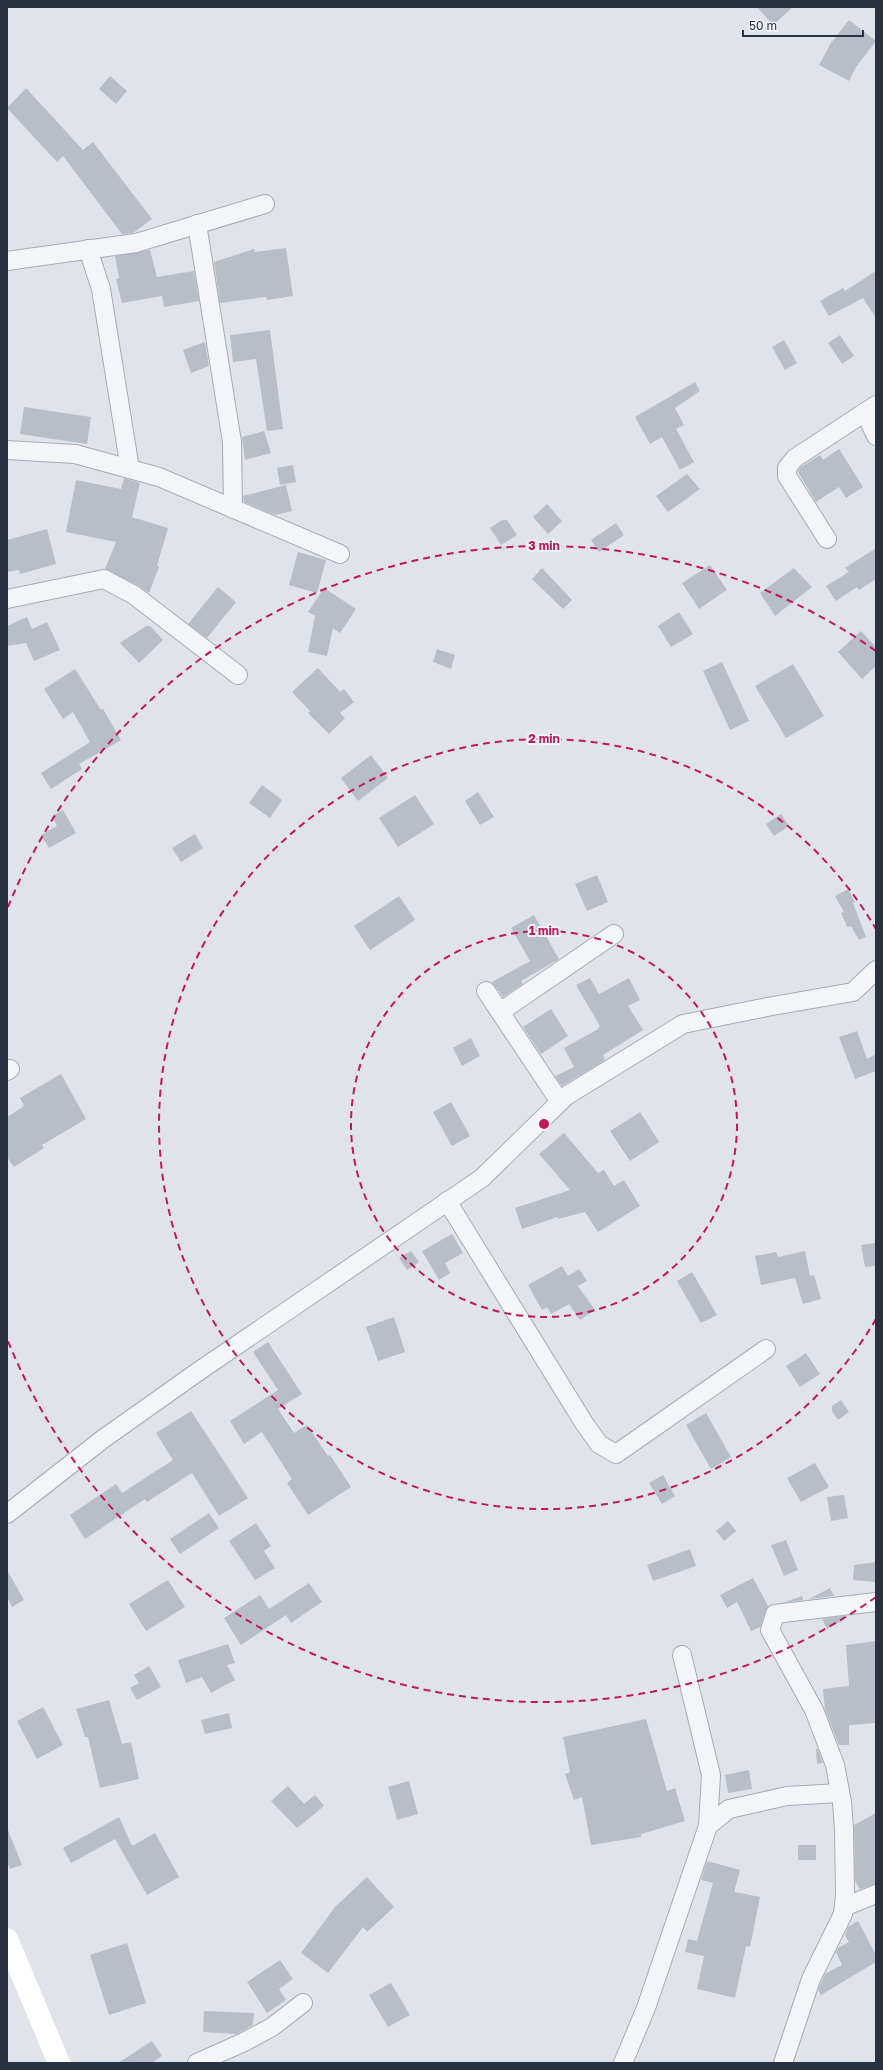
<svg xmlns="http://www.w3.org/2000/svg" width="883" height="2070" viewBox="0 0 883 2070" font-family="'Golos Text',sans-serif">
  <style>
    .building { fill: #b7bec8 }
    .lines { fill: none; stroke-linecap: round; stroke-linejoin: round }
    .street-casing { stroke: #a5abb5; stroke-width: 20 }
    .street { stroke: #f4f5f8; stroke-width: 18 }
    .secondary { stroke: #fff; stroke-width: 22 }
    .ring { fill: none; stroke: #c2185b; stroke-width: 2; stroke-dasharray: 7 5 }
    .centre { fill: #c2185b; stroke: #f0f3f7; stroke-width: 2 }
    .ring-label { font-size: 12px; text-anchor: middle; font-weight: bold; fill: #c2185b; stroke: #f0f3f7; stroke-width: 4; stroke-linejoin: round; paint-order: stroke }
  </style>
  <rect width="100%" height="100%" fill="#e0e4ea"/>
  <g class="building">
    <path d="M757,7H793L773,25Z"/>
    <path d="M849,20L876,41L856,67L849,81L819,65L831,43Z"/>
    <path d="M110,76L127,91L116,104L99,89Z"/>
    <path d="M26,88L83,150L93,142L152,219L133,233L122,234L63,156L57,162L7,108Z"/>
    <path d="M286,248L293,296L267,300L266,297L220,303L214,262L254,249L255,252Z"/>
    <path d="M150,250L157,277L194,271L199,301L164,307L162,296L122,303L116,279L119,278L115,256Z"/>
    <path d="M876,271V318L863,298L829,316L820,301L843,288L845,291Z"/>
    <path d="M270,330L283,429L267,431L256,359L233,362L230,335Z"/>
    <path d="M840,335L854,356L842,364L828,343Z"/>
    <path d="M784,340L797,363L785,370L772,347Z"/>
    <path d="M205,342L209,366L191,373L183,350Z"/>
    <path d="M695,382L700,391L675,408L684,425L676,429L694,462L680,470L662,437L650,444L635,417Z"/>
    <path d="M24,407L91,417L87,444L20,434Z"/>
    <path d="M264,431L271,453L245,460L242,437Z"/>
    <path d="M839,449L863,487L846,498L839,487L816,502L798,472L801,467L820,455L823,460Z"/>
    <path d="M293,465L296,482L280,485L277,468Z"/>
    <path d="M687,474L700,489L668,512L656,496Z"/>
    <path d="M124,478L140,483L132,517L168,528L157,566L159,567L149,593L139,586L105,569L116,542L66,532L76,480L121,489Z"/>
    <path d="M286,485L292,511L275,515L244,502L243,496Z"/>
    <path d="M547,504L562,521L548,534L533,517Z"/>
    <path d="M502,520H507L517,535L501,545L490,528Z"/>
    <path d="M616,523L624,535L599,552L591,540Z"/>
    <path d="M47,529L56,564L20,574L19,570L7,572V540Z"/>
    <path d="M876,548V579L859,590L857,587L836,601L826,586L849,572L845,568Z"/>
    <path d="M298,552L326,560L317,593L289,585Z"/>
    <path d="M710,565L727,590L699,609L682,583Z"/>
    <path d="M542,568L572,600L563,609L532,579Z"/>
    <path d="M794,568L812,587L775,616L760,593Z"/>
    <path d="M218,587L236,602L207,638L188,624Z"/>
    <path d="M324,588L356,609L340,633L333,628L327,656L308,652L315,616L308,612Z"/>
    <path d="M679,612L693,634L671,647L658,626Z"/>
    <path d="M27,617L32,629L47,622L60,650L34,661L26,643L7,646V626Z"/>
    <path d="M146,626H150L163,640L139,663L120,643Z"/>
    <path d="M861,631L876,647V666L862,679L838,652Z"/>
    <path d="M437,649L455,655L451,669L433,662Z"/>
    <path d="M722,662L749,721L730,730L703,671Z"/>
    <path d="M793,664L824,716L786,738L755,686Z"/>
    <path d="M318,668L340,692L344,689L354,702L340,713L345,718L329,734L308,713L310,711L292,692Z"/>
    <path d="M75,669L101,710L103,709L121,740L79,764L82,769L51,789L41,773L90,742L73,712L63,719L44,689Z"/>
    <path d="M371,755L388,778L358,801L341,778Z"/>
    <path d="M262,785L282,800L270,818L249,803Z"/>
    <path d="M478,792L494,817L480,825L465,801Z"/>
    <path d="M415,795L434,824L398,847L379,818Z"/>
    <path d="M63,810L76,833L49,848L41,835L57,826L52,816Z"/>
    <path d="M781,814L789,826L774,836L766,824Z"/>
    <path d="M195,834L203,848L181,862L172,848Z"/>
    <path d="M597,875L608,902L587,911L575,884Z"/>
    <path d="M848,889L855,902L853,903L866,937L859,940L851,926L847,927L841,913L844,912L835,896Z"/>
    <path d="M399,896L415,920L370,950L354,926Z"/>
    <path d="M534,915L559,959L521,981L523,984L503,997L492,982L530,961L511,928Z"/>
    <path d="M590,978L599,994L629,978L640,1000L628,1006L643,1030L603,1055L605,1060L562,1086L555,1076L574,1067L564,1048L598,1029L600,1026L576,985Z"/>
    <path d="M551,1009L568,1036L541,1054L523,1027Z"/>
    <path d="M857,1031L867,1059L876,1054V1071L855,1079L839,1037Z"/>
    <path d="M471,1038L480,1056L462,1066L453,1048Z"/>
    <path d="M61,1074L86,1119L42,1145L44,1148L14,1167L7,1157V1117L24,1106L20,1098Z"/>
    <path d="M451,1102L470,1136L452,1146L433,1112Z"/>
    <path d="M640,1112L659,1142L630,1161L610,1131Z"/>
    <path d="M564,1133L598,1173L604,1170L614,1186L624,1180L640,1206L598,1232L585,1212L558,1219V1217L522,1229L515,1208L570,1190L539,1154Z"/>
    <path d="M452,1234L463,1253L445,1263L450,1273L439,1280L422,1251Z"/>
    <path d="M876,1243V1266L865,1267L861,1245Z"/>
    <path d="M411,1251L419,1262L407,1270L399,1258Z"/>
    <path d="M805,1251L810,1276L814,1275L821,1299L803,1304L795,1278L761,1285L755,1256L776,1252L778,1257Z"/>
    <path d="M562,1266L568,1276L579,1269L587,1281L578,1286L595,1310L580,1320L569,1304L551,1314L547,1307L542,1310L528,1285Z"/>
    <path d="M692,1272L717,1315L701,1323L677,1281Z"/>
    <path d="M394,1317L405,1352L378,1361L366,1327Z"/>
    <path d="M268,1342L302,1394L278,1409L294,1433L307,1425L328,1456L330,1455L351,1487L308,1515L287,1483L292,1479L262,1432L244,1444L230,1421L278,1390L253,1352Z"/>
    <path d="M806,1353L820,1374L800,1387L786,1366Z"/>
    <path d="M841,1400L849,1412L838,1420L832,1411V1406Z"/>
    <path d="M191,1411L248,1498L219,1516L192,1473L147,1502L145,1499L85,1539L70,1515L116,1484L122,1493L173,1460L156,1433Z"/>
    <path d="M706,1413L731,1457L711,1469L686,1425Z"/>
    <path d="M815,1463L829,1487L801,1502L787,1478Z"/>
    <path d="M663,1475L675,1496L662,1504L649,1483Z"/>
    <path d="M844,1495L848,1518L831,1521L827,1497Z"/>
    <path d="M209,1513L219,1528L180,1554L170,1539Z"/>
    <path d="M728,1521L736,1531L724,1541L716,1531Z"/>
    <path d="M256,1523L271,1546L264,1551L275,1568L255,1580L229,1541Z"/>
    <path d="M786,1540L798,1570L784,1576L771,1545Z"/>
    <path d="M690,1549L696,1566L653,1581L647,1565Z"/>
    <path d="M876,1562V1582L853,1580L854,1565Z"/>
    <path d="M7,1570L24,1600L12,1607L7,1597Z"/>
    <path d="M753,1578L768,1606L760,1627L751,1631L737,1602L727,1608L720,1595Z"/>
    <path d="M168,1580L185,1607L146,1631L129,1604Z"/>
    <path d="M309,1583L322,1602L291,1623L286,1615L241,1645L224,1618L260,1595L269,1609Z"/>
    <path d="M830,1588L834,1596L809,1599Z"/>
    <path d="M802,1596L803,1600L782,1603Z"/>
    <path d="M844,1616V1620L827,1629L822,1619Z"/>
    <path d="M876,1641V1723L850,1725L849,1726V1745H839L825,1710L823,1689L849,1686L846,1645Z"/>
    <path d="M228,1644L235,1663L227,1665L235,1680L211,1693L202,1677L186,1683L178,1660Z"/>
    <path d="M149,1666L161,1687L137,1700L130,1688L139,1683L134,1675Z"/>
    <path d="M109,1700L122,1744L131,1742L139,1779L100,1788L88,1737H85L76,1709Z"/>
    <path d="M43,1707L63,1745L37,1759L17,1721Z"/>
    <path d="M229,1713L232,1728L205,1734L201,1720Z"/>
    <path d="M646,1719L667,1791L675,1788L685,1821L641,1834V1837L591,1845L582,1797L574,1800L565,1774L570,1772L563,1737Z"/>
    <path d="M816,1749H818L823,1763L817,1764Z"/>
    <path d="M749,1770L752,1789L728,1793L725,1775Z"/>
    <path d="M409,1781L418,1814L397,1820L388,1787Z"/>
    <path d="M288,1786L304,1804L315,1795L324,1806L297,1828L271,1801Z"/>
    <path d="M876,1813V1884L860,1889L855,1881L854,1825Z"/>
    <path d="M119,1817L132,1846L155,1833L179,1877L147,1895L115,1839L71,1863L63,1848Z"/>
    <path d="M8,1830L22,1865L10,1869L7,1862Z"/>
    <rect x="798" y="1845" width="18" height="15"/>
    <path d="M707,1861L740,1870L734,1892L760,1897L750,1947L746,1946L735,1998L697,1989L704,1956L685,1952L688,1939L697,1941L713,1883L701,1880Z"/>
    <path d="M367,1877L394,1907L367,1932L363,1927L328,1973L301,1953L335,1907Z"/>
    <path d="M858,1921L876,1955V1962L821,1995L818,1990L825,1974L842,1965L836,1952L838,1948L849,1942L845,1935L848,1927Z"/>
    <path d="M127,1943L146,2003L109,2015L90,1955Z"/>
    <path d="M280,1960L293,1979L279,1989L286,2000L267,2013L247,1982Z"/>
    <path d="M391,1983L410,2015L388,2027L369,1995Z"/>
    <path d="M204,2011L254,2013L253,2025L237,2034L203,2032Z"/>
    <path d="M152,2041L162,2056L152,2063H118Z"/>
  </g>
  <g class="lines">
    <defs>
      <g id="street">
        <path d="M197,224L232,442L233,509"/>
        <path d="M88,249L101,289L130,469"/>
        <path d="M7,261L136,243L265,204"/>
        <path d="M865,412L876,436"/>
        <path d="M7,450L75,454L159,477L340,554"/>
        <path d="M827,539L787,476V468L795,458L876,405"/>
        <path d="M7,599L104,579L134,595L238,675"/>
        <path d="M486,991L560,1102"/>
        <path d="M500,1012L614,934"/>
        <path d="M7,1071L10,1069"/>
        <path d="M447,1201L584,1423L599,1444L616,1454L766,1349"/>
        <path d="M7,1514L103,1439L199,1371L482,1178L566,1096L683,1024L767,1007L853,992L876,970"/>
        <path d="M708,1826L729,1809L787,1796L839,1793"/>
        <path d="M844,1907L876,1894"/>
        <path d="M197,2063L244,2042L272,2027L303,2003"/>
        <path d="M623,2063L646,2008L708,1826L711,1775L682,1655"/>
        <path d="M783,2063L811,1979L843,1914L845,1895L844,1829L842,1802L835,1765L814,1710L770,1630L775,1614L876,1602"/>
      </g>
    </defs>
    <use href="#street" class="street-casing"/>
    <use href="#street" class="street"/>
    <path class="secondary" d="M7,1939L59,2063"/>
  </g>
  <g class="ring">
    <circle cx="544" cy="1124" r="193"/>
    <path d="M876 1319A385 385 0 1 1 876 929"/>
    <path d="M876 1597A578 578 0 0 1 8 1341M8 907A578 578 0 0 1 876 651"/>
  </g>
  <circle cx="544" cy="1124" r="6" class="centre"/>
  <g class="ring-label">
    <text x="544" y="550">3 min</text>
    <text x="544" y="743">2 min</text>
    <text x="544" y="935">1 min</text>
  </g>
  <rect width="883" height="2070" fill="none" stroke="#283243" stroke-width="16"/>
  <path d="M743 30v6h120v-6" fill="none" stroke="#283243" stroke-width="2"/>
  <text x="749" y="30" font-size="12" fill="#283243" stroke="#f0f3f7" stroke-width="3" paint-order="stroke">50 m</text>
</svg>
